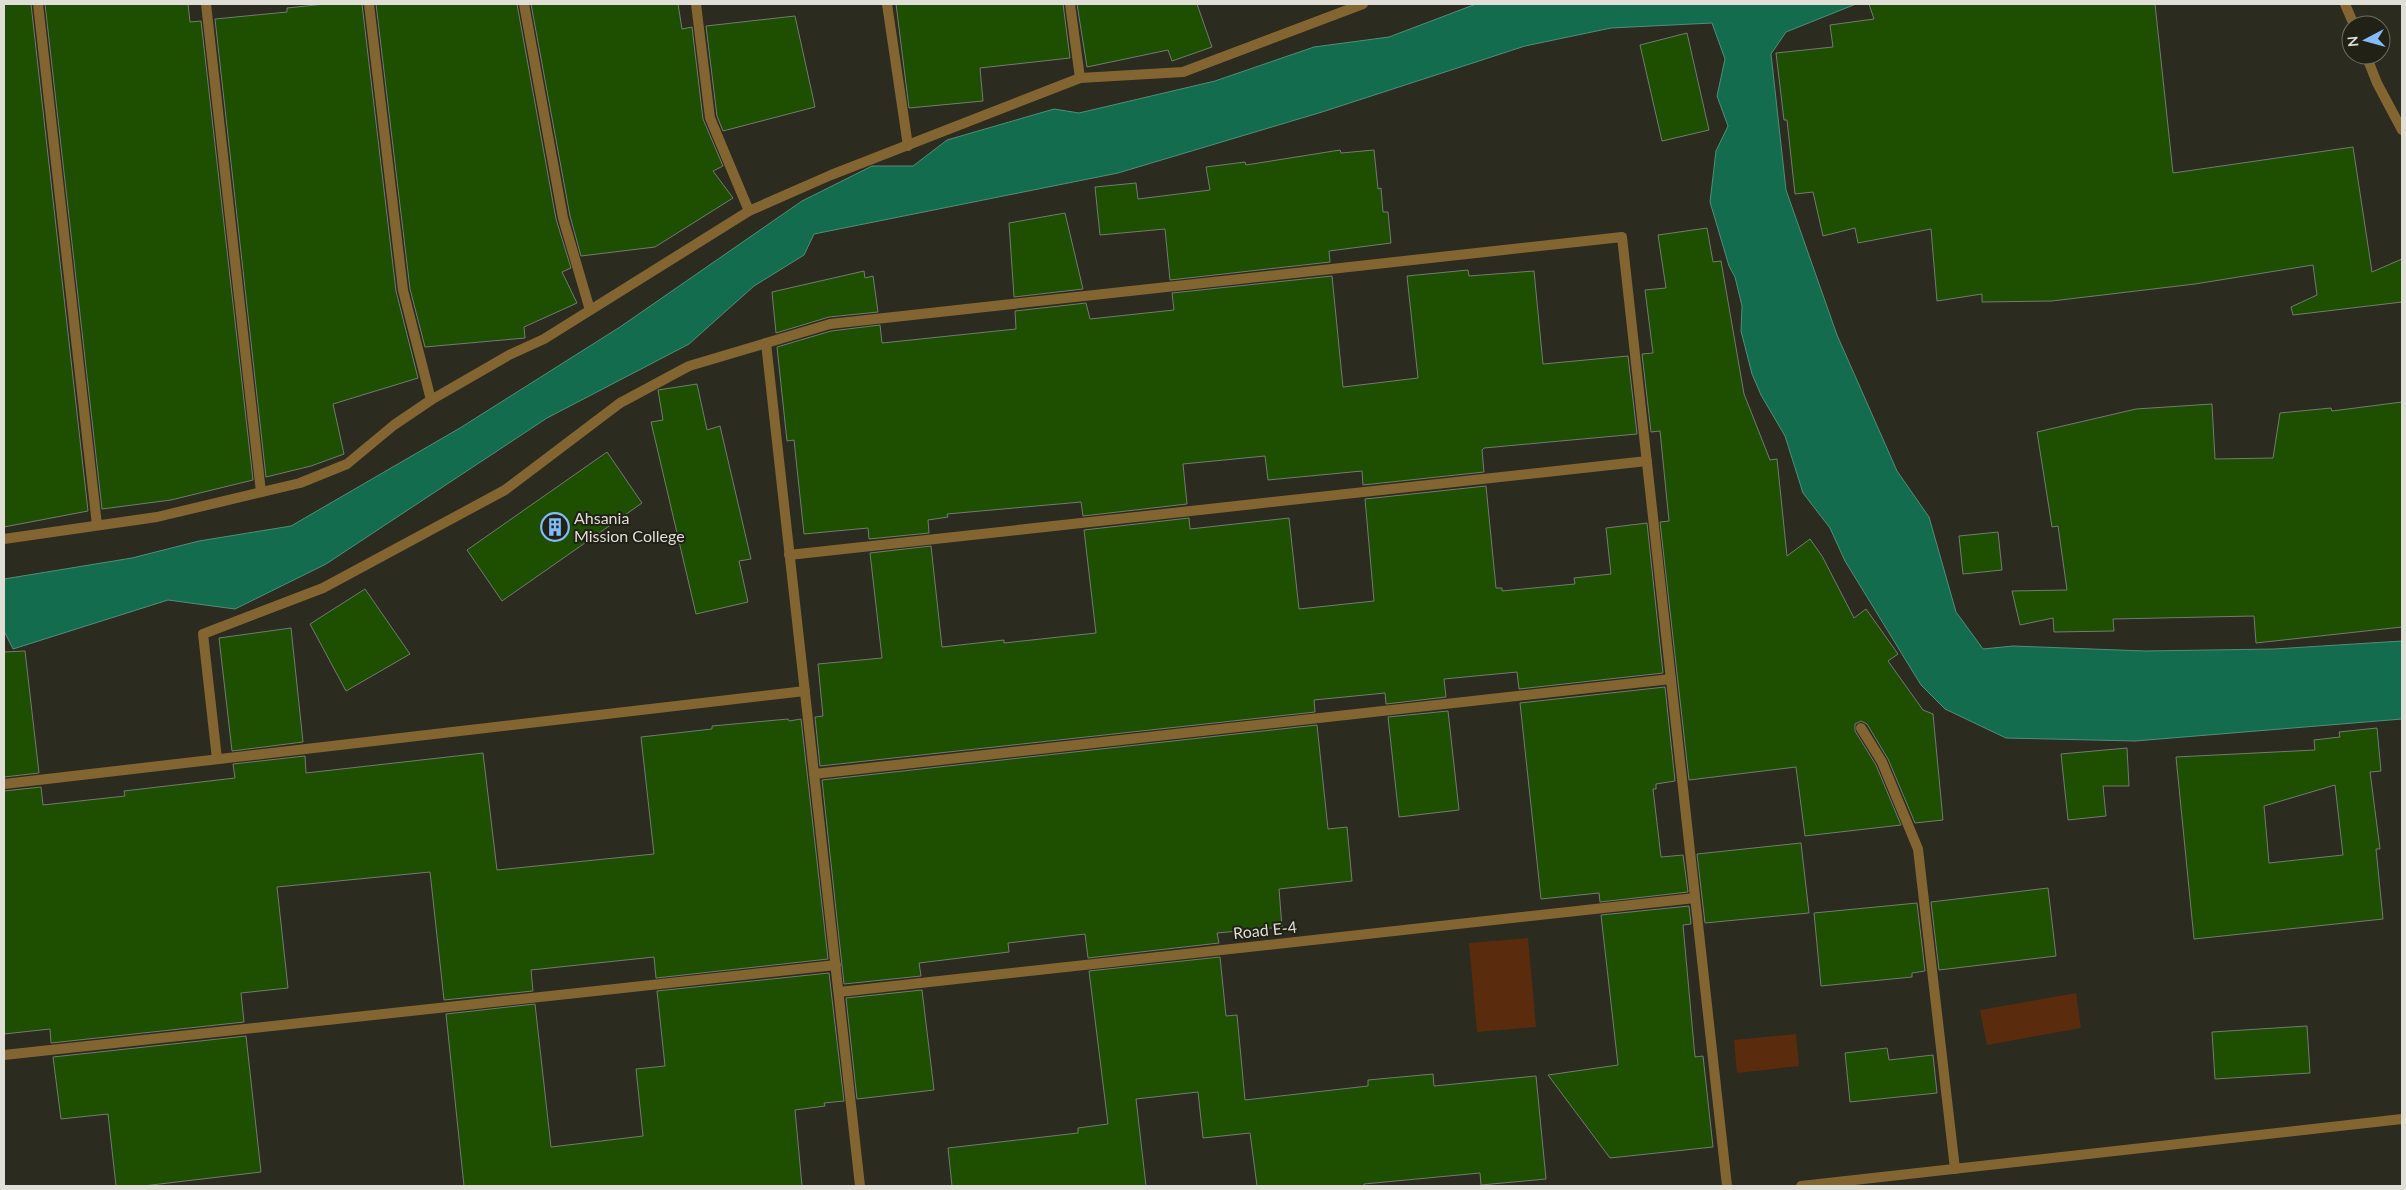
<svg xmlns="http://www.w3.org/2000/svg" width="2406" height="1190" viewBox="0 0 2406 1190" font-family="Lato,sans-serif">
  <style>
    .green { fill: #5a2c0d }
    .water { fill: #146c4f; stroke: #518e78 }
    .building { fill: #1e4e00; stroke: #737b70; fill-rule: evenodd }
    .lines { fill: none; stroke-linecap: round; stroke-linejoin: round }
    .street { stroke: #836532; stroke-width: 10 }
    .labels { text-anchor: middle; stroke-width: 4; stroke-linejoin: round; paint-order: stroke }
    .poi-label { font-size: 16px; fill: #dfdfd8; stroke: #212116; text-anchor: start }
    .street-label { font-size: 16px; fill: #dfdfd8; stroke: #212116 }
  </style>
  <rect width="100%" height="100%" fill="#2b2b20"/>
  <g class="green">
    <path d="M1528,938L1536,1027L1477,1032L1469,943Z"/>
    <path d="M2076,993L2081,1028L1987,1045L1980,1010Z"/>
    <path d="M1796,1034L1799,1066L1737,1073L1734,1040Z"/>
  </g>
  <path class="water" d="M1476,4H1856L1786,32L1771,54L1786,190L1837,335L1897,471L1929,517L1956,612L1983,649L2013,646L2145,651L2274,649L2402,641V719L2135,741L2006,738L1945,709L1921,685L1845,561L1830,528L1803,493L1785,436L1761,395L1752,374L1741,331L1742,306L1735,277L1729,266L1710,202L1716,151L1728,126L1717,96L1725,59L1712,23L1611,28L1525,46L1322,112L1118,173L814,234L804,255L754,286L689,344L547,418L326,564L235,609L168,600L13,649L4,631V579L132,558L199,541L291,526L460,428L620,327L802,201L872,166H913L947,140L1054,109L1079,113L1215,81L1314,47L1389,37Z"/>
  <g class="building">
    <path d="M4,4H31L88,511L4,527Z"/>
    <path d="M45,4H188L190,22L201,21L253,480L171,500L102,509Z"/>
    <path d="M325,4H362L396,291L418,378L333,404L344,454L311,466L266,477L215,19L287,12V8Z"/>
    <path d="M376,4H517L556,219L571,268L562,272L577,303L524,327L525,338L425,347L410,289Z"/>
    <path d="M531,4H678L682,29L692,27L703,119L723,166L713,171L733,198L655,247L581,256L570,216Z"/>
    <path d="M896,4H1063L1070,58L980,68L983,101L909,108Z"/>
    <path d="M1077,4H1197L1212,47L1172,61L1168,50L1087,67Z"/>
    <path d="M1869,4H2155L2173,173L2353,147L2372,272L2402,259V302L2293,315L2291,307L2317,295L2313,265L2195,284L2052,301L1982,302V294L1937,301L1931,229L1858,243L1855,228L1823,236L1813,192L1795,194L1787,120H1784L1776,53L1833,47L1830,25L1874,19Z"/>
    <path d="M795,16L815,107L723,131L717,116L706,26Z"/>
    <path d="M1687,33L1709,130L1662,141L1640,45Z"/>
    <path d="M1340,150L1341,153L1374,150L1378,189L1381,188L1383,212H1388L1391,243L1329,251L1330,262L1170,280L1165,229L1100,235L1095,187L1136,183L1138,199L1210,190L1206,167L1245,162L1246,165Z"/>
    <path d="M1065,213L1083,289L1014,297L1009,223Z"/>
    <path d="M1707,228L1713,262L1721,261L1744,394L1770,460L1777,459L1787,556L1810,539L1822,556L1854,618L1866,609L1898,654L1888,661L1923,710L1933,714L1943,820L1915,823L1888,759L1867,724L1861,721L1855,724V731L1876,765L1901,825L1805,836L1796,767L1689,780L1660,522L1669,521L1660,431L1651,432L1642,354L1653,353L1645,290L1666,288L1658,235Z"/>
    <path d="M1468,270L1469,276L1534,271L1543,364L1628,356L1637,434L1484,448L1482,450L1484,472L1363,485L1362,471L1268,480L1265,456L1183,464L1187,504L1083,516L1081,502L947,514L948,517L928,520L929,533L869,539L868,528L804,534L794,440L787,441L777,347L831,331L880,325L882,343L1016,329L1015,311L1086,303L1090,319L1174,310L1172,293L1332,276L1343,387L1418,378L1407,276Z"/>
    <path d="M864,271L865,278L873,276L878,312L829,317L776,333L772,292Z"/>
    <path d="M697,384L707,430L720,426L751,559L739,561L748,602L696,614L651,422L663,420L658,390Z"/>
    <path d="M2402,402V627L2256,643L2254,616L2113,619L2114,631L2054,632L2053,618L2020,625L2012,591L2067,590L2058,526L2052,527L2037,432L2136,409L2212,404L2215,459L2273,458L2280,413L2331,408L2332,411Z"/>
    <path d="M607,452L642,503L502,601L467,550Z"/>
    <path d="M1486,486L1496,588H1502V591L1575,584L1574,578L1611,574L1606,528L1647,523L1663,673L1519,689L1517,672L1444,679L1446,697L1386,704L1385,693L1314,700L1315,712L820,766L815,717L823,716L818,664L882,658L870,553L931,546L942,647L1004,640V643L1096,633L1084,530L1189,518L1190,529L1289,518L1299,609L1374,601L1365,499Z"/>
    <path d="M1998,532L2002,570L1963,574L1959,536Z"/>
    <path d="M365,589L410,654L346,691L310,624Z"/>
    <path d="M291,628L303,742L232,751L219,638Z"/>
    <path d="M25,651L39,773L4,777V652Z"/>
    <path d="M1665,687L1675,781L1656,784V789H1653L1661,857L1683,855L1688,892L1600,902L1599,893L1541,899L1520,703Z"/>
    <path d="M1448,711L1459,810L1399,817L1388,717Z"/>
    <path d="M788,719L789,721L801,719L828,959L656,978L654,957L531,970L533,991L444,1000L430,872L277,887L288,988L241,993L244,1022L51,1043L50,1029L4,1034V791L41,787L43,805L125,796L124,791L235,778L233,764L305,756L306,773L483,753L497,870L654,854L641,737L712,729V726Z"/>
    <path d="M1317,725L1328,829L1347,827L1352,881L1279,889L1282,927L1217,933L1219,943L1088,958L1085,934L1008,943L1009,952L919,963L921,976L844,984L822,780Z"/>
    <path d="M2377,728L2381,771L2370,772L2380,849H2376L2383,919L2194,939L2176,757L2315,750L2314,740L2340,737L2339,732ZM2335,785L2343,855L2269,863L2264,806Z"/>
    <path d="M2127,748L2129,786H2103L2106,816L2068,820L2061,754Z"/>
    <path d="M1801,843L1809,913L1705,923L1697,854Z"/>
    <path d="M2048,888L2056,956L1939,970L1931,902Z"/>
    <path d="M1917,903L1925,971L1912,973V977L1821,986L1814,913Z"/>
    <path d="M1689,906L1691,924L1683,925L1695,1057L1703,1056L1713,1147L1610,1158L1548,1075L1618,1065L1601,915Z"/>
    <path d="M1220,957L1226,1016L1237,1015L1245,1100L1368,1086V1080L1433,1074L1434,1086L1536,1076L1546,1179L1481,1185L1480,1173L1364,1184V1186H1257L1250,1133L1203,1138L1198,1092L1136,1099L1146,1186H952L948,1148L1078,1133V1128L1108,1124L1089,971Z"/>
    <path d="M829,973L844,1101L824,1103L825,1106L795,1110L802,1186H464L446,1014L535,1004L551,1147L643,1136L636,1069L665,1066L657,991Z"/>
    <path d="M922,990L934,1090L857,1099L846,998Z"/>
    <path d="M2307,1026L2310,1073L2215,1079L2212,1032Z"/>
    <path d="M246,1036L261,1172L143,1186H116L108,1114L61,1119L53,1057Z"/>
    <path d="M1887,1048L1889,1060L1933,1055L1937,1093L1850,1102L1845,1053Z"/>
  </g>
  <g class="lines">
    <g class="street">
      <path d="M38,4L97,525"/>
      <path d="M206,4L261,492"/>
      <path d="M369,4L403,290L431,400"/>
      <path d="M524,4L563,218L590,310"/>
      <path d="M696,4L710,118L749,211"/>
      <path d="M887,4L908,146"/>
      <path d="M1070,4L1080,78"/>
      <path d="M2345,4L2354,25"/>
      <path d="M2366,55L2377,83L2402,130"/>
      <path d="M766,343L860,1186"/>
      <path d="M4,539L157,517L300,483L347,464L394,425L431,400L509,355L544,339L749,211L831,175L1080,78L1183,72L1363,4"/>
      <path d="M789,555L1647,461"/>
      <path d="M1861,728L1882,762L1918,849L1955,1169"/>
      <path d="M217,759L203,634L323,588L505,490L620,403L689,366L830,324L1622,237L1727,1186"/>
      <path d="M814,774L1671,679"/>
      <path d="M4,784L805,691"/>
      <path d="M839,992L1695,898"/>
      <path d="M4,1055L836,965"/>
      <path d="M1801,1186L2402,1119"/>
    </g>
  </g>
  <defs>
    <symbol id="building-ring" viewBox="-11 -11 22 22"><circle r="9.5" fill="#212116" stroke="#83bcfb" stroke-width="1.5"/><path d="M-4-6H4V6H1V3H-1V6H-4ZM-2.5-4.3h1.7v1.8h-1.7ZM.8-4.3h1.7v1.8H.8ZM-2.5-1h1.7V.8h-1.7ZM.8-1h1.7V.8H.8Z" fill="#83bcfb"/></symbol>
  </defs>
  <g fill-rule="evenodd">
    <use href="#building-ring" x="539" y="511" width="32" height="32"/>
  </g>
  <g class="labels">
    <g class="poi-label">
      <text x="574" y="524">Ahsania<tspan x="574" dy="18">Mission College</tspan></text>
    </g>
    <g class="street-label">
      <text transform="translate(1265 930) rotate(-6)" y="6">Road E-4</text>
    </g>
  </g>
  <rect width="2406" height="1190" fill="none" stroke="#dfdfd8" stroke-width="10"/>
  <g transform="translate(2366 40) rotate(264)"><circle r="24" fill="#212116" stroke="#6d6d64"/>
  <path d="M0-4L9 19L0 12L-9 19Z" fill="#83bcfb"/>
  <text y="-8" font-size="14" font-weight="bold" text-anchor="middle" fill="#dfdfd8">N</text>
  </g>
</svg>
